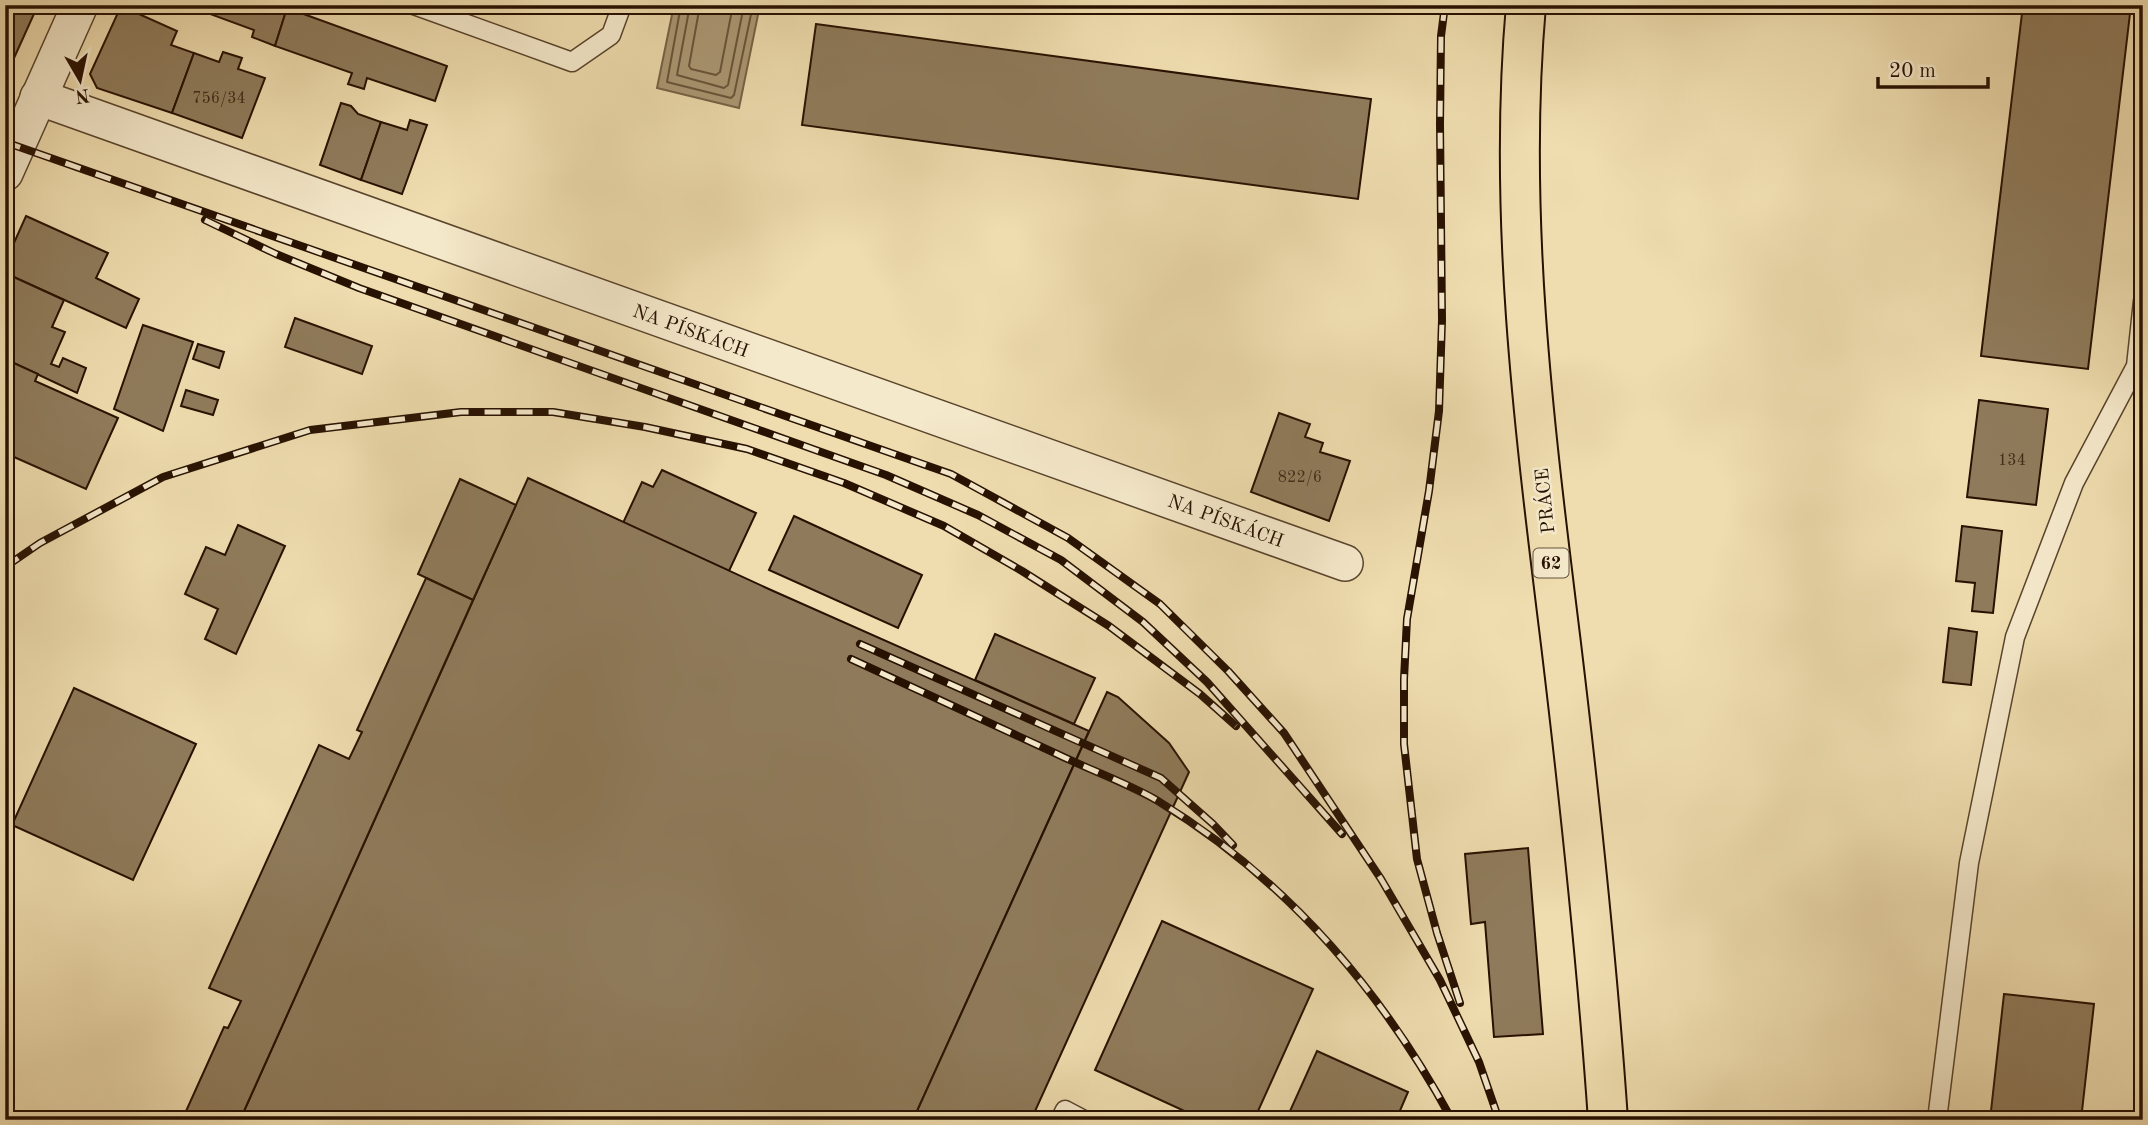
<svg xmlns="http://www.w3.org/2000/svg" width="2148" height="1125" viewBox="0 0 2148 1125" font-family="'Old Standard TT',serif">
  <style>
    .water { fill: #ab9874; stroke: #766246; stroke-width: 2 }
    .lines { fill: none; stroke-linecap: round; stroke-linejoin: round }
    .shore { stroke: #69543a; stroke-width: 2 }
    .building { fill: #8f7b5b; stroke: #271101; stroke-width: 2 }
    .lane-casing { stroke: #59442c; stroke-width: 21 }
    .street-casing { stroke: #59442c; stroke-width: 38 }
    .primary-casing { stroke: #271101; stroke-width: 42 }
    .lane { stroke: #f5e9cb; stroke-width: 18 }
    .street { stroke: #f5e9cb; stroke-width: 35 }
    .primary { stroke: #efddaf; stroke-width: 38 }
    .rail-casing { stroke: #271101; stroke-width: 8 }
    .rail { stroke: #f5e9cb; stroke-width: 5; stroke-dasharray: 16; stroke-linecap: butt }
    .labels { text-anchor: middle; stroke-width: 5; stroke-linejoin: round; paint-order: stroke }
    .number-label { font-size: 16px; fill: #412c18 }
    .shield { fill: #f5e9cb; stroke: #65523e; stroke-width: 2 }
    .shield-label { font-size: 18px; font-weight: bold; fill: #271101 }
    .street-label { font-size: 19px; fill: #271101; stroke: #f5e9cb }
  </style>
  <rect width="100%" height="100%" fill="#efddaf"/>
  <filter id="stains"><feTurbulence type="fractalNoise" baseFrequency=".00286" numOctaves="4"/><feColorMatrix values="0 0 0 0 .2 0 0 0 0 .09 0 0 0 0 .02 0 0 0 .5 -.17"/></filter>
  <radialGradient id="worn" r=".72"><stop offset=".6" stop-color="#630" stop-opacity="0"/><stop offset="1" stop-color="#630" stop-opacity=".3"/></radialGradient>
  <path class="water" d="M674,5H760L739,108L657,88Z"/>
  <g class="lines">
    <g class="shore">
      <path d="M681,5L667,82L731,98L734,95L753,5"/>
      <path d="M690,5L677,75L724,88L728,85L744,5"/>
      <path d="M700,5L689,66L691,69L716,75L720,72L733,5"/>
    </g>
  </g>
  <g class="building">
    <path d="M5,5H38L5,78Z"/>
    <path d="M213,5H288L275,46L252,37L254,30L210,14Z"/>
    <path d="M2023,5H2131L2088,369L1981,356Z"/>
    <path d="M121,6L177,31L171,45L194,53L172,113L97,88L90,74Z"/>
    <path d="M287,8L447,66L435,101L367,78L364,89L348,84L352,73L275,46Z"/>
    <path d="M816,24L1371,99L1358,199L802,125Z"/>
    <path d="M223,52L242,58L238,69L265,78L242,138L172,113L194,53L219,62Z"/>
    <path d="M341,103L351,106L358,114L381,122L361,180L320,165Z"/>
    <path d="M410,120L427,125L402,194L361,180L381,122L407,130Z"/>
    <path d="M26,216L108,253L96,278L139,299L126,328L5,273V263Z"/>
    <path d="M5,273L64,300L52,327L65,332L51,364L59,367L63,358L86,368L77,393L5,359Z"/>
    <path d="M295,318L372,346L362,374L285,347Z"/>
    <path d="M143,325L193,342L163,431L114,409Z"/>
    <path d="M198,344L224,352L219,368L193,359Z"/>
    <path d="M5,359L38,374L35,381L118,418L86,489L5,453Z"/>
    <path d="M186,390L218,400L213,415L181,406Z"/>
    <path d="M1979,400L2048,409L2036,505L1967,497Z"/>
    <path d="M1279,413L1310,424L1305,437L1323,443L1320,452L1350,461L1329,521L1251,492Z"/>
    <path d="M662,470L756,513L729,571L623,523L642,482L653,487Z"/>
    <path d="M528,478L771,590L1089,731L913,1120H240Z"/>
    <path d="M460,479L516,505L473,600L418,574Z"/>
    <path d="M794,516L922,575L898,628L769,570Z"/>
    <path d="M238,525L285,546L236,654L205,639L218,609L185,594L206,547L225,555Z"/>
    <path d="M1962,526L2002,531L1993,613L1972,611L1975,583L1956,581Z"/>
    <path d="M426,578L473,600L240,1120H182L224,1027L228,1028L241,1001L209,988L319,745L349,759L362,732L357,730Z"/>
    <path d="M1949,628L1977,632L1971,685L1943,682Z"/>
    <path d="M995,634L1095,678L1074,724L975,680Z"/>
    <path d="M74,688L196,744L133,880L12,825Z"/>
    <path d="M1107,692L1118,697L1169,743L1189,772L1031,1120H913Z"/>
    <path d="M1528,848L1543,1034L1494,1037L1485,922L1471,924L1465,854Z"/>
    <path d="M1162,921L1313,989L1254,1120H1204L1095,1070Z"/>
    <path d="M2004,994L2094,1004L2081,1120H1990Z"/>
    <path d="M1317,1051L1408,1092L1396,1120H1286Z"/>
  </g>
  <g class="lines">
    <defs>
      <g id="lane">
        <path d="M414,5L572,62L611,35L622,5"/>
        <path d="M1060,1120L1065,1110L1084,1120"/>
        <path d="M1937,1120L1969,863L2015,637L2074,483L2136,366L2143,301"/>
      </g>
      <g id="street">
        <path d="M38,97L1345,563"/>
        <path d="M5,173L80,5"/>
      </g>
      <path id="primary" d="M1526,5C1507,218 1535,433 1561,644C1580,802 1597,961 1608,1120"/>
    </defs>
    <use href="#lane" class="lane-casing"/>
    <use href="#street" class="street-casing"/>
    <use href="#primary" class="primary-casing"/>
    <use href="#lane" class="lane"/>
    <use href="#street" class="street"/>
    <use href="#primary" class="primary"/>
    <defs>
      <g id="rail">
        <path d="M1445,5L1441,36L1440,124L1442,320L1439,411L1429,491L1407,619L1404,679V744L1417,859L1437,933L1460,1003"/>
        <path d="M5,142L951,474L1068,538L1160,604L1228,671L1284,733L1381,879L1440,980L1479,1062L1499,1120"/>
        <path d="M205,220L276,254L359,288L886,475L978,515L1061,560L1143,622L1207,682L1342,834"/>
        <path d="M5,567L40,543L163,477L310,430L461,412H553L645,427L747,449L844,483L944,526L1022,571L1109,626L1200,694L1236,726"/>
        <path d="M860,644L1161,778L1213,824L1233,845"/>
        <path d="M851,659C920,691 988,722 1057,754C1090,770 1127,783 1158,801C1286,879 1381,989 1452,1120"/>
      </g>
    </defs>
    <use href="#rail" class="rail-casing"/>
    <use href="#rail" class="rail"/>
  </g>
  <g class="labels">
    <g class="number-label">
      <text x="219" y="103">756/34</text>
      <text x="2012" y="465">134</text>
      <text x="1300" y="482">822/6</text>
    </g>
    <rect class="shield" x="1533.5" y="548.5" width="35" height="29" rx="5"/>
    <g class="shield-label">
      <text x="1551" y="569">62</text>
    </g>
    <g class="street-label">
      <text transform="translate(691 330) rotate(20)" y="7">NA PÍSKÁCH</text>
      <text transform="translate(1544 501) rotate(-96)" y="7">PRÁCE</text>
      <text transform="translate(1226 520) rotate(20)" y="7">NA PÍSKÁCH</text>
    </g>
  </g>
  <rect width="2148" height="1125" fill="none" stroke="#efddaf" stroke-width="28"/>
  <rect x="7" y="7" width="2134" height="1111" fill="none" stroke="#271101" stroke-width="3.5"/>
  <rect x="14" y="14" width="2120" height="1097" fill="none" stroke="#271101" stroke-width="2"/>
  <g transform="translate(80 80) rotate(171)" stroke="#f5e9cb" stroke-width="5" paint-order="stroke">
  <path d="M0-5L12 26L0 18L-12 26Z" fill="#271101"/>
  <text y="-10" font-size="19" font-weight="bold" text-anchor="middle" fill="#271101">N</text>
  </g>
  <path d="M1878 77v10h110v-10" fill="none" stroke="#271101" stroke-width="3.5"/>
  <text x="1889" y="77" font-size="21" fill="#271101" stroke="#f5e9cb" stroke-width="5" paint-order="stroke">20 m</text>
  <rect width="100%" height="100%" filter="url(#stains)"/>
  <rect width="100%" height="100%" fill="url(#worn)"/>
</svg>
